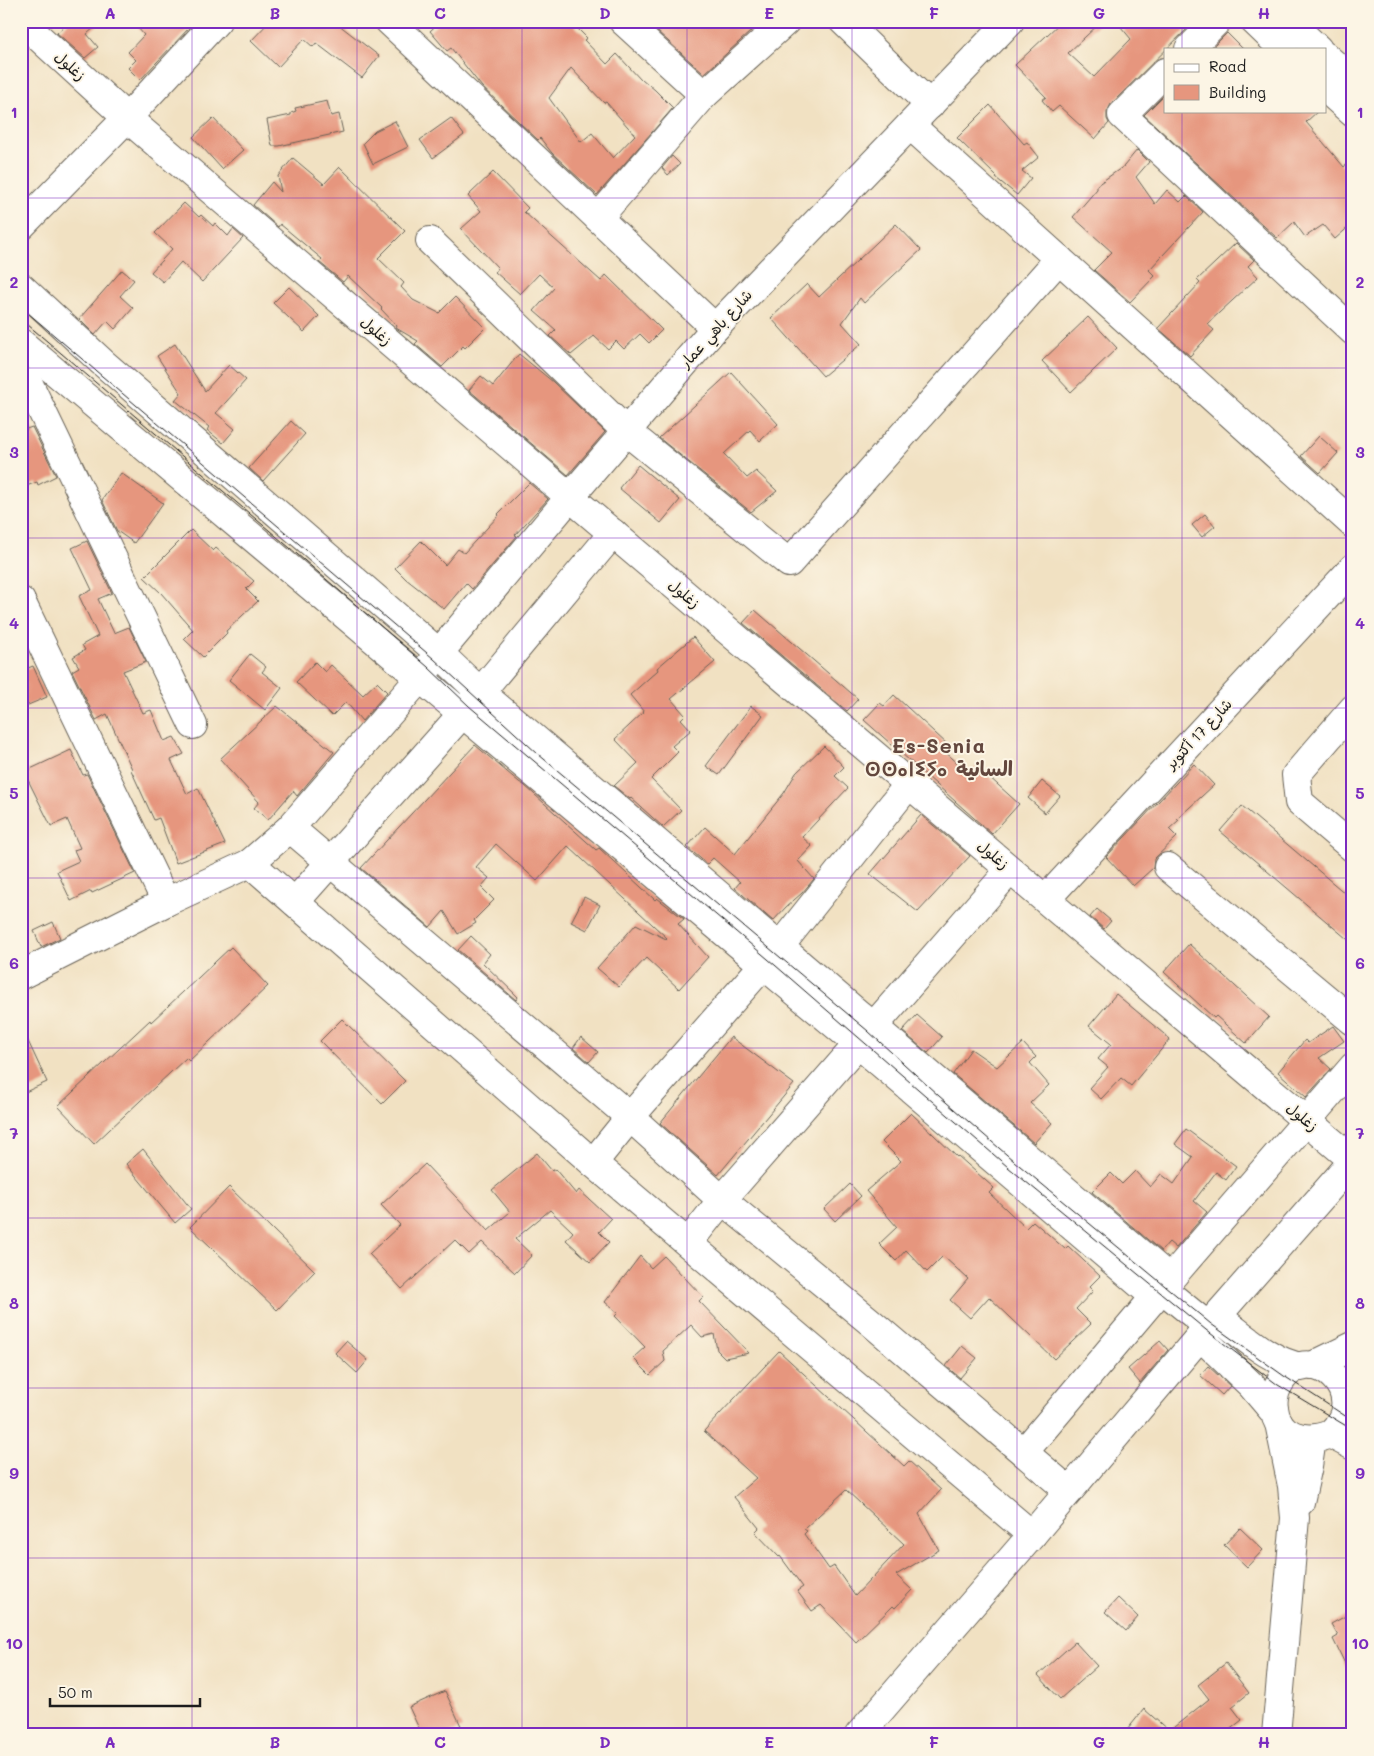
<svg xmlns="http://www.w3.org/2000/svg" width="1374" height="1756" viewBox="0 0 1374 1756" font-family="Mali,'Playpen Sans Arabic','Noto Sans Tifinagh',sans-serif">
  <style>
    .building { fill: #e6967e; fill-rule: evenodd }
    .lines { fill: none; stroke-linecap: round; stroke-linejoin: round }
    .minor-casing { stroke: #676156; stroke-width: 30 }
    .major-casing { stroke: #676156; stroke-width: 30 }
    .minor { stroke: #fff; stroke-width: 28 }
    .major { stroke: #fff; stroke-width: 28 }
    .tram { stroke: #1c1c1c; stroke-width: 1 }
    .grid { fill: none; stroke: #7b2cbf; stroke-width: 1; stroke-opacity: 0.55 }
    .labels { text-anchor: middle; stroke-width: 4; stroke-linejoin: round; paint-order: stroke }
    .street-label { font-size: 15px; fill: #1c1c1c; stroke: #fcf5e5 }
    .district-label { font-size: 20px; font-weight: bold; letter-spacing: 1px; fill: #63473e; stroke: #fcf5e5 }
    .neatline { fill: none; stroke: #7b2cbf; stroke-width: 2 }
    .grid-label { font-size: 16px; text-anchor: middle; font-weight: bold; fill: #7b2cbf }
  </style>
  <rect width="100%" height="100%" fill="#fcf5e5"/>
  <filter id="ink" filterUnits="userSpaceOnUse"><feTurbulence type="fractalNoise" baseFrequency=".02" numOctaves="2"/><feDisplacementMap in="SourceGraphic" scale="10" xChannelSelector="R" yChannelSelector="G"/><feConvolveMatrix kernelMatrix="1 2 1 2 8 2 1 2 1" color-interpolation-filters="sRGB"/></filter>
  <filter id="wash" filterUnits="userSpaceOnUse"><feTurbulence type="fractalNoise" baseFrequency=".0096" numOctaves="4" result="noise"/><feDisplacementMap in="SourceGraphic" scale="20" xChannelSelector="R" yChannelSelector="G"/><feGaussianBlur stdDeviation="1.12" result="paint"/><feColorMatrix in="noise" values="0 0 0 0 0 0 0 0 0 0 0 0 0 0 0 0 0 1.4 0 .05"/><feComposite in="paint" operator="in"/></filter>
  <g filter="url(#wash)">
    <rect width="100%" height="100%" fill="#f1e1c2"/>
    <g id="blocks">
      <g class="building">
        <path d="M70,21H102L87,34L98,47L85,58L57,33Z"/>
        <path d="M132,21H182L189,28L140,80L128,68L136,60L128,52L144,35Z"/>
        <path d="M270,21H334L379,56L362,78L316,43L313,47L304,39L278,67L251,41Z"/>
        <path d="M441,21H570L587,38L584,40L607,64L617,54L641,80L642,79L655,90L673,108L597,195L552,153L540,138L538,140L482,87L451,48L447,51L430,31ZM571,68L604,103L606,102L635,135L613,158L592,133L581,142L549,98Z"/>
        <path d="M646,21H762L704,74Z"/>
        <path d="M1062,21H1102L1068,53L1094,77L1131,39L1116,21H1195L1111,104L1107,112V119L1109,123L1095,139L1059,106L1052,112L1042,100L1046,97L1015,65Z"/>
        <path d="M1227,33L1243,49H1211Z"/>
        <path d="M1165,94V111H1318L1306,122L1344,167L1353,159V223L1335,239L1323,225L1305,237L1294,222L1277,238L1144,115Z"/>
        <path d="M327,101L331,116L339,114L343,132L279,146H272L267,120L291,115V113L296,111L295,108Z"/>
        <path d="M990,105L1024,144L1027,142L1039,157L1022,171L1031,178L1017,195L996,178L997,177L957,138Z"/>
        <path d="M213,118L243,150L222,169L193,137Z"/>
        <path d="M451,118L464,135L433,158L420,140Z"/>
        <path d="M395,121L408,147L373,164L363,143L375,131Z"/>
        <path d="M1137,150L1149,162L1136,177L1155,204L1167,190L1180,202L1186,196L1203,212L1149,270L1155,276L1130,302L1094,270L1112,252L1073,217L1097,189V185L1124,166Z"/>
        <path d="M672,156L680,164L668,175L662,168Z"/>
        <path d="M293,158L324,184L340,167L405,231L378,258L404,283L401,287L413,300L439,313L455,297L485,328L465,348L463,346L442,367L415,344L418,341L396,328L397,326L381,309L382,308L348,276L343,282L319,262L322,259L280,224L278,227L253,205L272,182L281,192L278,176Z"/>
        <path d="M493,172L528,208L524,212L601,281L606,275L662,330L649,343L640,334L624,349L616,341L608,349L594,336L571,355L550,336L556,330L534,311L554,288L539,274L520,294L495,272L498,268L461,229L481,211L468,196Z"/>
        <path d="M184,203L199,217L201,215L213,226L215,223L228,236L233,229L243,238L202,282L181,262L163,282L151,272L172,249L155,233Z"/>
        <path d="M896,224L921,250L864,303L860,298L842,323L861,344L823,376L771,318L807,284L819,297Z"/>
        <path d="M1236,243L1254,260L1248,266L1258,277L1207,324L1214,330L1190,356L1158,328L1200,283L1197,280Z"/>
        <path d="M122,270L134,280L120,296L133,308L115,329L107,321L95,335L79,319Z"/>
        <path d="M289,287L319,316L304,332L273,303Z"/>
        <path d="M1088,317L1117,348L1071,392L1042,361Z"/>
        <path d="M175,344L205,391L229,365L246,380L216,413L235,429L223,443L207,430L209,427L175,400L181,393L157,356Z"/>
        <path d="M519,354L553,382L605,432L568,475L469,390L481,376L493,386Z"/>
        <path d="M731,372L778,424L760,441L750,430L724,454L747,478L756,471L777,491L751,512L659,438Z"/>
        <path d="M291,421L305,434L263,481L249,468Z"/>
        <path d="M32,427L56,476L38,485L37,482L21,488V431Z"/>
        <path d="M1319,436L1338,453L1320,473L1301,456Z"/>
        <path d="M638,465L680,500L661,523L619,488Z"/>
        <path d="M121,473L163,503L134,543L117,531L102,500Z"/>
        <path d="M529,483L548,499L515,535L517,536L472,589L466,583L444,609L406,579L395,568L421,541L445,565L458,549L464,553L499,515L498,514Z"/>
        <path d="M1205,514L1215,526L1202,537L1192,525Z"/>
        <path d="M191,530L213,551L216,548L254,581L246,589L258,601L226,631L227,633L203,657L184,639L193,630L161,593L144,577Z"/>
        <path d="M87,541L112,593L98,599L114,633L129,627L146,662L123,671L143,713L151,710L164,741L174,737L184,754L171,760L187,794L198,788L225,844L176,863L159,818L154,820L131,770L132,769L107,714L96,720L72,671L79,667L73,657L85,650L82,645L98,636L79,596L92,590L72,548Z"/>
        <path d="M755,610L858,699L847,711L743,623Z"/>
        <path d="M693,637L715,662L671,699L685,715L681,719L691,730L672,746L678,752L651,779L681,810L663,827L631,798L630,799L614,786L638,763L615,739L644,712L630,695L658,670L657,668Z"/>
        <path d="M250,654L266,667L262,672L282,688L265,710L229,680Z"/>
        <path d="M315,662L325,672L331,665L363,695L377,682L387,692L362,721L346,702L332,716L296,682Z"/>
        <path d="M33,666L47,697L21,708V671Z"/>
        <path d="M894,695L948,745L943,750L970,774L977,766L1019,804L992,834L864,720L880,703L884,706Z"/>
        <path d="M277,706L334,752L297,796L293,791L268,820L254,808L259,802L220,759Z"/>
        <path d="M751,706L763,715L719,775L706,766Z"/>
        <path d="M475,745L519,782L524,785L596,850L599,848L655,900L657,898L684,919L678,924L708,957L679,989L646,958L619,987L597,968L636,924L666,939L667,938L568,846L537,881L496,844L476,867L489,878L481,887L494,900L474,920L476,923L458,934L444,911L430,927L361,868Z"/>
        <path d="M824,746L844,767L835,776L848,788L802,837L812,846L798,861L814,879L802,893L786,907L773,921L735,888L740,882L713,858L707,864L687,847L705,827L735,854L784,793L796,773Z"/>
        <path d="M71,750L83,775L87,774L135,873L92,893L91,891L71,901L57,871L79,861L74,850L80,848L67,819L51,826L24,772Z"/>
        <path d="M1194,764L1214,785L1177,819L1179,820L1169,829L1177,837L1154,859L1153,868L1133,886L1106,857Z"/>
        <path d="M1042,781L1060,796L1045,813L1028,798Z"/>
        <path d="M1242,806L1353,900V944L1220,831Z"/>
        <path d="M921,815L970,856L918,912L870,874Z"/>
        <path d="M584,897L600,905L587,930L571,922Z"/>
        <path d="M1097,909L1111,921L1104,929L1090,917Z"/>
        <path d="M53,922L60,938L41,947L34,931Z"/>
        <path d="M471,936L490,954L483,963L518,997L516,1000L458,950Z"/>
        <path d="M1189,944L1269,1017L1246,1043L1216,1016L1214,1018L1164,972Z"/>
        <path d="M231,947L268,986L189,1061L186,1058L94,1144L58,1106L150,1020L151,1022Z"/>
        <path d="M1116,994L1170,1039L1131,1086L1121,1078L1101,1099L1089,1088L1108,1067L1098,1059L1111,1044L1089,1026Z"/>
        <path d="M917,1015L942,1037L928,1053L902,1031Z"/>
        <path d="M342,1019L405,1081L382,1104L320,1041Z"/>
        <path d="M21,1026L47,1082L21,1094Z"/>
        <path d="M1333,1026L1344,1041L1319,1058L1331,1069L1306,1097L1278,1072L1305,1040L1308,1043Z"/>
        <path d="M581,1037L598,1052L589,1062L573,1048Z"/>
        <path d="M731,1037L794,1084L718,1175L660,1123Z"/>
        <path d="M1023,1043L1036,1057L1030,1063L1049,1085L1030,1103L1052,1123L1034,1143L953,1074L971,1049L997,1067Z"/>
        <path d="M911,1113L957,1157L958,1156L994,1188L989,1193L1026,1228L1033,1221L1065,1249L1068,1246L1100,1276L1089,1287L1093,1291L1076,1309L1091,1324L1054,1359L989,1297L970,1318L950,1300L968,1279L943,1256L927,1272L906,1250L896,1261L879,1244L897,1227L866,1191L901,1161L882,1142Z"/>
        <path d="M1186,1129L1236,1166L1226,1180L1216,1172L1194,1201L1207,1212L1176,1248L1169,1242L1161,1251L1092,1192L1111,1173L1122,1184L1135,1171L1150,1187L1161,1174L1174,1184L1193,1157L1175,1144Z"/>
        <path d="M143,1149L191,1209L175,1223L126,1164Z"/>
        <path d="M537,1153L552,1171L555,1169L576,1194L579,1190L611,1219L599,1232L609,1242L590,1262L566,1240L573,1232L550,1210L515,1239L532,1255L515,1273L482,1242L469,1254L455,1240L402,1289L369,1254L400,1225L381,1205L425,1164L488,1231L510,1212L492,1190Z"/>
        <path d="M850,1184L861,1196L835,1221L824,1209Z"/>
        <path d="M229,1187L315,1271L277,1310L190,1227Z"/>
        <path d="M640,1256L651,1268L664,1256L703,1297L699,1301L749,1353L725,1358L717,1350L714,1334L702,1337L691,1325L663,1351L665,1361L650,1375L633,1358L645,1347L615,1316L618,1313L605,1302Z"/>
        <path d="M346,1341L368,1360L357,1373L335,1353Z"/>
        <path d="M1160,1341L1168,1350L1140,1383L1128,1369Z"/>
        <path d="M962,1346L977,1358L960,1378L946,1366Z"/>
        <path d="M779,1351L904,1466L909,1461L941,1490L919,1514L939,1550L896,1575L912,1590L895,1608L893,1606L856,1642L821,1605L812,1611L797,1591L803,1587L780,1556L779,1557L755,1532L759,1528L734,1497L756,1478L704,1431ZM846,1490L904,1544L855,1596L834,1566L829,1569L804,1534L807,1531L804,1529Z"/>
        <path d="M1208,1366L1230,1386L1222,1395L1200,1375Z"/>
        <path d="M1240,1528L1263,1550L1247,1567L1224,1545Z"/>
        <path d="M1118,1598L1138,1617L1126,1631L1105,1612Z"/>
        <path d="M1353,1612V1680L1333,1639L1338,1636L1331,1624Z"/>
        <path d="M1075,1642L1097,1666L1060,1699L1038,1675Z"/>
        <path d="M1226,1663L1249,1693L1232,1707L1242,1720L1223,1735H1123L1144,1709L1169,1731L1209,1699L1198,1685Z"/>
        <path d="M445,1691L462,1728L447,1735H422L409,1707Z"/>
      </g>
    </g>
  </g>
  <g filter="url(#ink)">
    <use href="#blocks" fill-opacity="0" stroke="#676156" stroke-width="1"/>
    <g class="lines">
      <defs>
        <g id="minor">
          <path d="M21,21L127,118L570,497L1353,1160"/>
          <path d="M389,21L715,328"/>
          <path d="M623,21L704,95"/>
          <path d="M843,21L930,105"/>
          <path d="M1254,21L1283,49"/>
          <path d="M1288,21L1318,49"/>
          <path d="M1189,49L1217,21"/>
          <path d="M1325,56L1353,81"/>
          <path d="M1165,72L1122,115L1353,331"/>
          <path d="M1325,88L1353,113"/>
          <path d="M910,125L1353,524"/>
          <path d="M598,218L704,95L786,21"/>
          <path d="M21,226L127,118L217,21"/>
          <path d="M430,241L626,431L789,563L1059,259"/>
          <path d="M28,382L193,725"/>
          <path d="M21,601L166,902"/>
          <path d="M1353,709L1296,775L1299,802L1353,848"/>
          <path d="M1168,867L1353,1021"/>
          <path d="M1046,899L1353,568"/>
          <path d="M593,1163L630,1117L780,946L909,784"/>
          <path d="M688,1243L722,1200L1010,870"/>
          <path d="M1170,1279L1353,1067"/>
          <path d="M1217,1316L1353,1161"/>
        </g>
        <g id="major">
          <path d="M21,287L102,362L439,653L480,692L1170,1279L1024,1452"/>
          <path d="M21,343L420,678L857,1043L1154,1296"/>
          <path d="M290,828L630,1117L722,1200L868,1320L1069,1491"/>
          <path d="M250,863L593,1163L1032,1535"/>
          <path d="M295,902L463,713L613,533"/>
          <path d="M21,975L166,902L250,863L290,828L420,678L439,653L570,497L715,328L1010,21"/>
          <path d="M1161,1288L1209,1327"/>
          <path d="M1200,1336L1251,1385L1274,1412"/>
          <path d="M1312,1366L1353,1346"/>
          <path d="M1330,1434C1374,1396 1313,1339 1282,1379C1276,1388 1272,1397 1274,1408C1277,1437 1306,1444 1330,1434L1353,1446"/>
          <path d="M1300,1502L1308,1466L1312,1439"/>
          <path d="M859,1735L1032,1535L1217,1316C1243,1335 1270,1362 1302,1367"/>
          <path d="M1276,1735L1295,1518L1292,1486L1279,1423"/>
        </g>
      </defs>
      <use href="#minor" class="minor-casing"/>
      <use href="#major" class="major-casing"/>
      <use href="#minor" class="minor"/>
      <use href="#major" class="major"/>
      <g class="tram">
        <path d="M21,307L434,659L538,754L868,1031L939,1096L1014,1161L1211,1324L1284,1376L1353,1421"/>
        <path d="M21,319L290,548L428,667L469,706L768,959L1008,1167L1206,1330L1278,1385L1353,1430"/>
      </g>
    </g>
  </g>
  <path class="grid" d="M192,21V1735M357,21V1735M522,21V1735M687,21V1735M852,21V1735M1017,21V1735M1182,21V49M1182,111V1735M21,198H1353M21,368H1353M21,538H1353M21,708H1353M21,878H1353M21,1048H1353M21,1218H1353M21,1388H1353M21,1558H1353"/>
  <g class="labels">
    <g class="street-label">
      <text transform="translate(70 66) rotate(42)" y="5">زغلول</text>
      <text transform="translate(716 329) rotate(-48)" y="5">شارع باهي عمار</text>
      <text transform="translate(376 331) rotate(41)" y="5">زغلول</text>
      <text transform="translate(684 594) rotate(40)" y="5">زغلول</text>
      <text transform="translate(1199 734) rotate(-47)" y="5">شارع 17 أكتوبر</text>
      <text transform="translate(993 855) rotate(40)" y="5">زغلول</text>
      <text transform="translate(1302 1117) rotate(40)" y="5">زغلول</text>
    </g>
    <g class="district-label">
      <text x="939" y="753">Es-Senia<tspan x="939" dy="23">ⵙⵙⴰⵏⵉⵢⴰ السانية</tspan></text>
    </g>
  </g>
  <rect width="1374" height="1756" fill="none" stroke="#fcf5e5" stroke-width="55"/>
  <rect x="1164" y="48" width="162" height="65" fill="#fcf5e5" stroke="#a29e95"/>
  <rect x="1174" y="64" width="25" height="8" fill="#ffffff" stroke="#a29e95"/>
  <text x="1209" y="72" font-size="15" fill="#1c1c1c">Road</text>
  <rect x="1174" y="85" width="25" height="15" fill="#e6967e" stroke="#a29e95"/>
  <text x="1209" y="98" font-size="15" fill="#1c1c1c">Building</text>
  <path d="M50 1698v8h150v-8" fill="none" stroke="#1c1c1c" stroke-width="2.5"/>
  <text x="58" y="1698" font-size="15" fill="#1c1c1c" stroke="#fcf5e5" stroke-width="4" paint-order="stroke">50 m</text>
  <rect x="28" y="28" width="1318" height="1700" class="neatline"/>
  <g class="grid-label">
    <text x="110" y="19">A</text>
    <text x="275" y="19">B</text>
    <text x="440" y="19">C</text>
    <text x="605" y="19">D</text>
    <text x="769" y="19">E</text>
    <text x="934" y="19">F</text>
    <text x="1099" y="19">G</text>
    <text x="1264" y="19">H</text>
    <text x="14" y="118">1</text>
    <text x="1360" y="118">1</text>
    <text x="14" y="288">2</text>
    <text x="1360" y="288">2</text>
    <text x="14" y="458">3</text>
    <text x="1360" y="458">3</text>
    <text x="14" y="629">4</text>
    <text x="1360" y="629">4</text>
    <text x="14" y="799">5</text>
    <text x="1360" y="799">5</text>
    <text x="14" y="969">6</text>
    <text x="1360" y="969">6</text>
    <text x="14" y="1139">7</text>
    <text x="1360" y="1139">7</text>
    <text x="14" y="1309">8</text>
    <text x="1360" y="1309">8</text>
    <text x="14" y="1479">9</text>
    <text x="1360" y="1479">9</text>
    <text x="14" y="1649">10</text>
    <text x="1360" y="1649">10</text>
    <text x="110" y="1748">A</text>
    <text x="275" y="1748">B</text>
    <text x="440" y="1748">C</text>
    <text x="605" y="1748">D</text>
    <text x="769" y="1748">E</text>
    <text x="934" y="1748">F</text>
    <text x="1099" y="1748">G</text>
    <text x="1264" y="1748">H</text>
  </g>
</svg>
